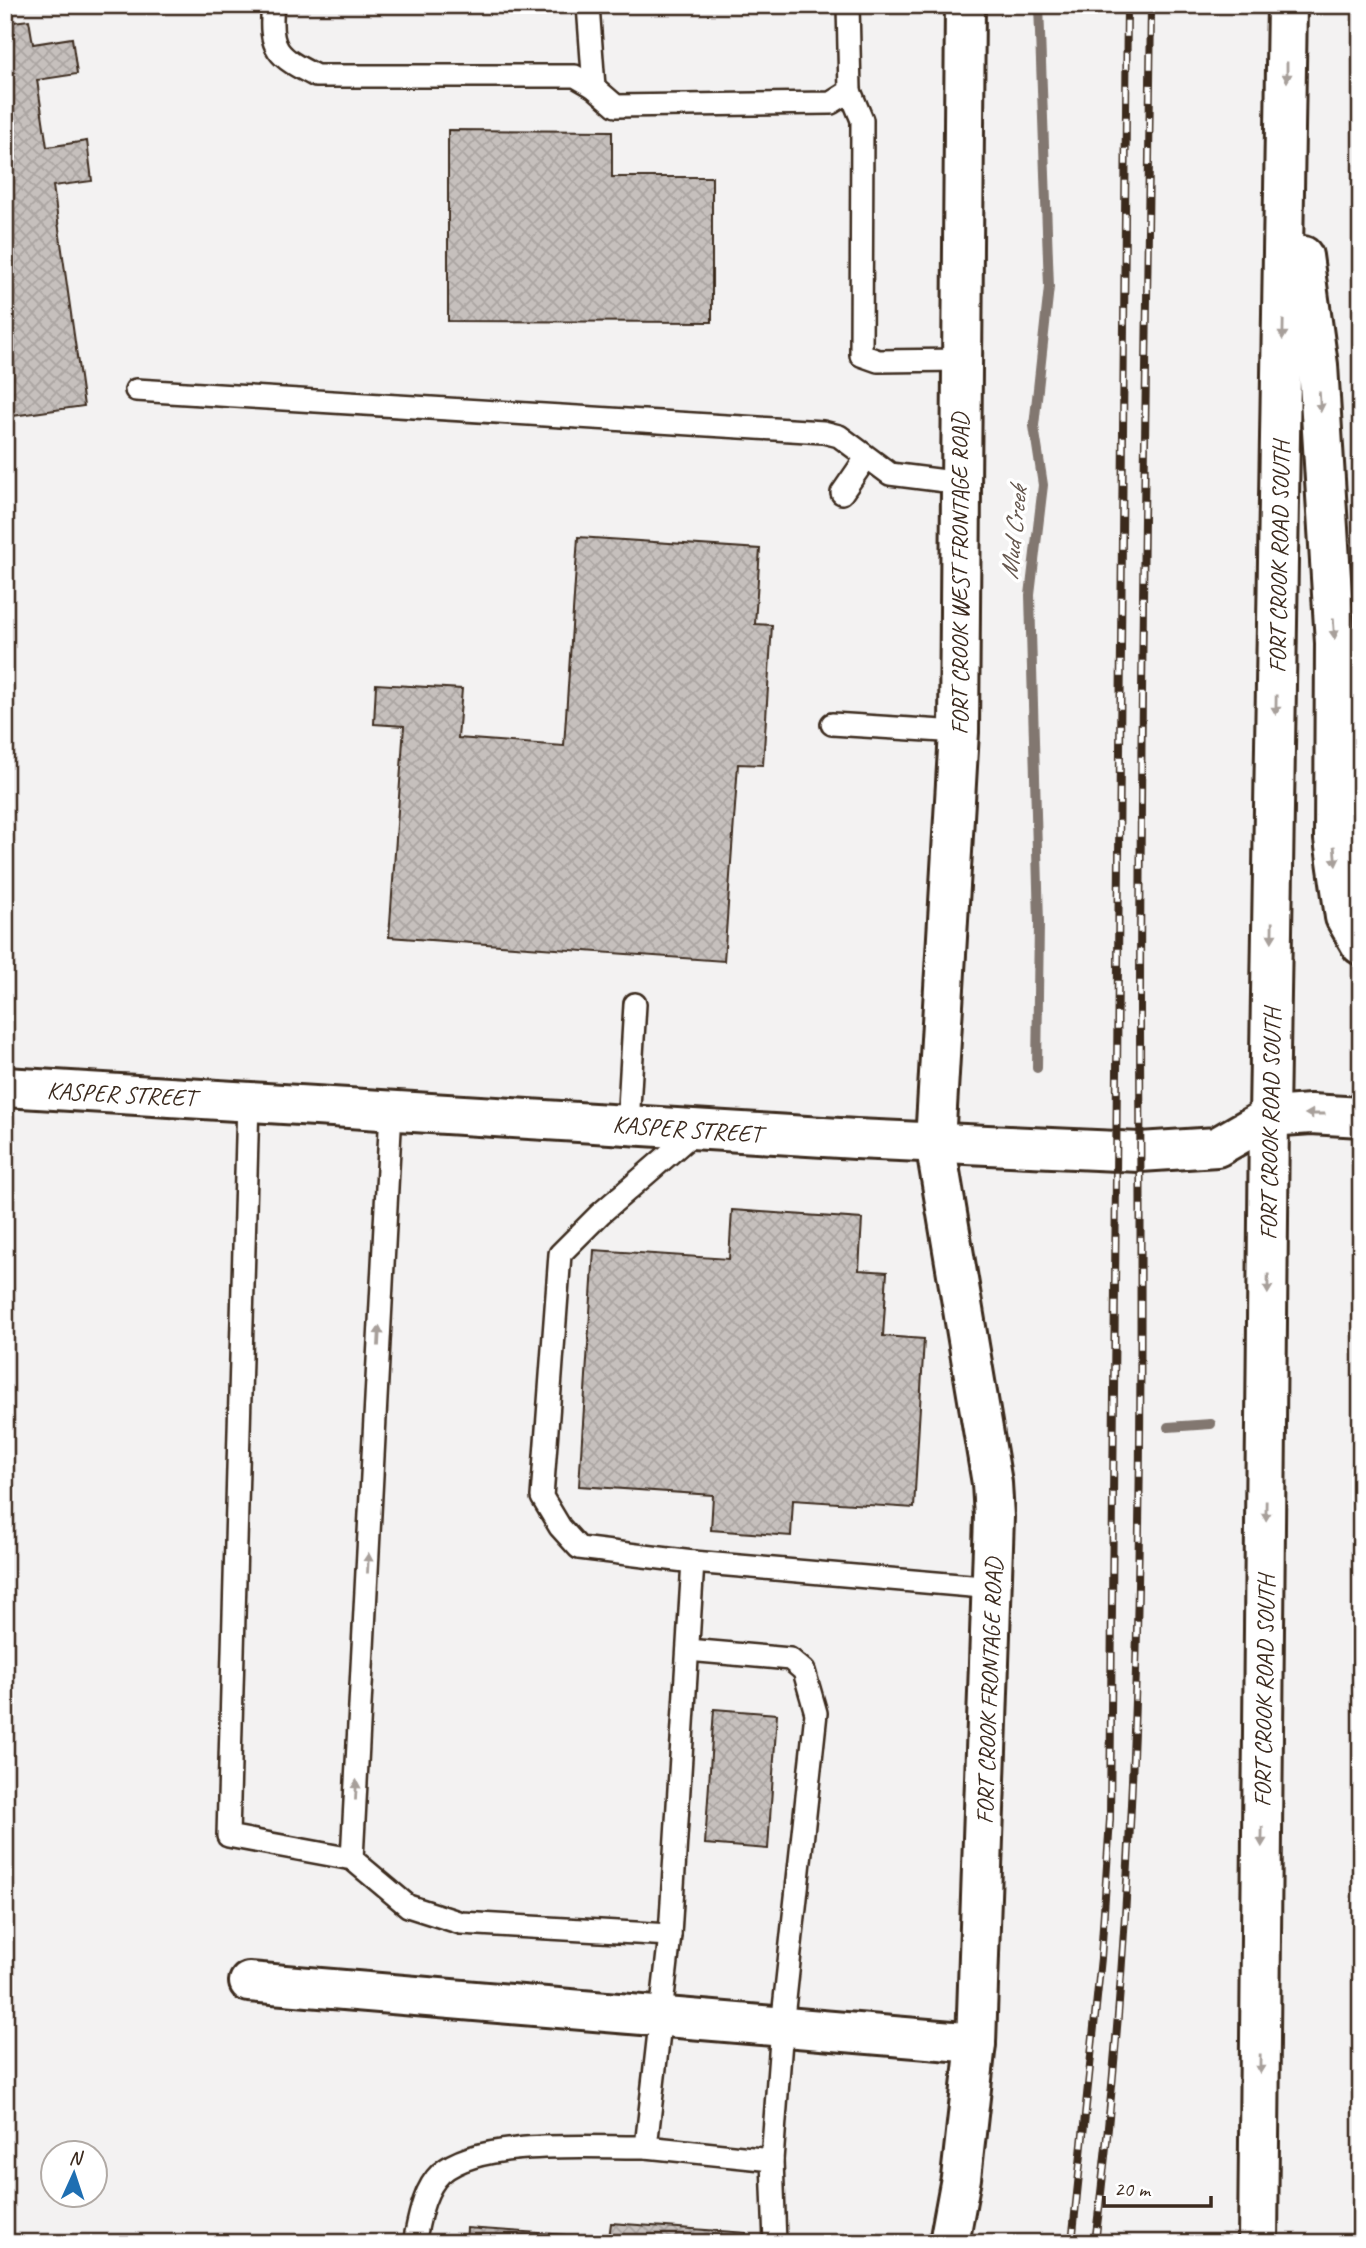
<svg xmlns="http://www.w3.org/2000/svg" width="1366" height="2248" viewBox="0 0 1366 2248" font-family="Caveat,sans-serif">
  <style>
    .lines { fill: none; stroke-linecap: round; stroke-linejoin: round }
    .stream { stroke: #827770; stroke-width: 10 }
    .building { fill: url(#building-cross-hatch); stroke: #3b2a1e; stroke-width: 2 }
    .service-casing { stroke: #3b2a1e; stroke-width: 26 }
    .minor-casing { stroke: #3b2a1e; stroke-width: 44 }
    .primary-casing { stroke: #3b2a1e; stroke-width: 44 }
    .service { stroke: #fff; stroke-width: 21 }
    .minor { stroke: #fff; stroke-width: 38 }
    .primary { stroke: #fff; stroke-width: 38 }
    .rail-casing { stroke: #3b2a1e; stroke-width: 8 }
    .rail { stroke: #fff; stroke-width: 5; stroke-dasharray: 16; stroke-linecap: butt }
    .oneway { fill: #a79f9a }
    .labels { text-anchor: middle; stroke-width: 7; stroke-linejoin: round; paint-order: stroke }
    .street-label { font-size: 24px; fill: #3b2a1e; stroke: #fff }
    .water-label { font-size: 26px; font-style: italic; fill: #65574e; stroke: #fff }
  </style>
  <defs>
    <pattern id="building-cross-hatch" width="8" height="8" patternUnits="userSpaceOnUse" patternTransform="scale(1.75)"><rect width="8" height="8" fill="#c6c0bd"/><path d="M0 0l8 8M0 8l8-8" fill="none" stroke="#aba5a2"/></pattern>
  </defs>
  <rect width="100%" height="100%" fill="#f3f2f2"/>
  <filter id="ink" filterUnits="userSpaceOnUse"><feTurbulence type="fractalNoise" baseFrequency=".0143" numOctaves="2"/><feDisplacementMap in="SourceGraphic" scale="14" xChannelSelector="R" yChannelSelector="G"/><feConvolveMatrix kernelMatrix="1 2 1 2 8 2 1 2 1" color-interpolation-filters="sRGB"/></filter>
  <g filter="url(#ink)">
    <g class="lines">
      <g class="stream">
        <path d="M1037,1068L1039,923L1030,595L1043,485L1034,426L1049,287L1039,5"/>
        <path d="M1168,1427L1211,1424"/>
      </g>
    </g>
    <g class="building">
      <path d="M29,20L33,44L72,38L77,74L37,80L47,147L87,141L92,181L53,186L84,406L5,417V23Z"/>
      <path d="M448,130L612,131V177H712V322L448,321Z"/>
      <path d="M578,537L760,549L755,624L772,625L763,765L738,764L724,961L389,937L404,726L374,724L376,684L462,689L458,738L564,746Z"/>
      <path d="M732,1210L862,1219L859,1270L887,1272L883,1336L924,1339L914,1508L793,1500L791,1536L711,1530L713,1495L579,1486L594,1250L729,1259Z"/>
      <path d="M714,1709L777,1714L768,1849L705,1844Z"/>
      <path d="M611,2223L746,2233V2243H466L467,2228L609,2238Z"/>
    </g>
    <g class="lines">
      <defs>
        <g id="service">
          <path d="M273,5C268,50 278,57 316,76H575L594,87L616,106L831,103L850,91L848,5"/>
          <path d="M588,5L594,87"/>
          <path d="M850,91L862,120L861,355L878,361L962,360"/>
          <path d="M136,390L823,432L839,436L890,474L961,483"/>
          <path d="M842,493L866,458"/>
          <path d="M832,724L959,732"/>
          <path d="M248,1101L228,1836L352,1859L408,1906L461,1923L670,1935"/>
          <path d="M628,1125L635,1004"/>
          <path d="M697,1130L600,1214L560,1254L542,1497L560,1527L579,1548L693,1562L994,1588"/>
          <path d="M693,1562L670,1935L646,2147L772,2160L775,2243"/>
          <path d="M688,1650L790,1659L804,1671L816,1713L782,2027L772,2160"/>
          <path d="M352,1859L391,1111"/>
          <path d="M414,2243C419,2220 423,2190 441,2173C481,2138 593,2148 646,2147"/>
        </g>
        <g id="minor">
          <path d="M5,1087L856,1139L1140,1152L1217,1147L1269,1117L1311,1114L1361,1117"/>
          <path d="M249,1982L976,2043"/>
          <path d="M949,2243L961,2178L976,2043L994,1517L992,1483L935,1142L959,732L965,5"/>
        </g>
        <g id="primary">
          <path d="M1303,256L1318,365L1335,643L1334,839L1345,917L1361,945"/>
          <path d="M1258,2243L1269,1117L1287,5"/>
        </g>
      </defs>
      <use href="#service" class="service-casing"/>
      <use href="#minor" class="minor-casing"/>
      <use href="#primary" class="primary-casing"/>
      <use href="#service" class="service"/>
      <use href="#minor" class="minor"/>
      <use href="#primary" class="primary"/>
      <defs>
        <g id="rail">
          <path d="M1072,2243L1101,1958L1110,1819L1127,5"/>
          <path d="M1095,2243C1146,1837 1141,1427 1140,1018C1140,680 1147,343 1151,5"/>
        </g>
      </defs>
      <use href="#rail" class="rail-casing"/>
      <use href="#rail" class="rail"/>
    </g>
    <defs><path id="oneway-solid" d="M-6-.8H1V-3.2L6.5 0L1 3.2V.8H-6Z" transform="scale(1.75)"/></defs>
    <g class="oneway">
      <use href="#oneway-solid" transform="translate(1287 72) rotate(90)"/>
      <use href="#oneway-solid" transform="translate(1283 330) rotate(91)"/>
      <use href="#oneway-solid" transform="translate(1320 402) rotate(86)"/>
      <use href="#oneway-solid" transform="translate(1334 629) rotate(86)"/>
      <use href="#oneway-solid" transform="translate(1276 705) rotate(91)"/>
      <use href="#oneway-solid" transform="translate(1335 856) rotate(85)"/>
      <use href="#oneway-solid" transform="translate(1272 932) rotate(91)"/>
      <use href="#oneway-solid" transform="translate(1315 1114) rotate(-180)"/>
      <use href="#oneway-solid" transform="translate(1268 1284) rotate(91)"/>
      <use href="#oneway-solid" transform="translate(379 1336) rotate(-87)"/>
      <use href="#oneway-solid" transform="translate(1266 1511) rotate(91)"/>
      <use href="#oneway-solid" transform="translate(368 1563) rotate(-87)"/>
      <use href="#oneway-solid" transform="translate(356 1790) rotate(-87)"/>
      <use href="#oneway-solid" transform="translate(1262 1837) rotate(91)"/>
      <use href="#oneway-solid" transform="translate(1260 2064) rotate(91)"/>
    </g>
  </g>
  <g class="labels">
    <g class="street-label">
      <text transform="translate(1279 557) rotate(-89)" y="8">FORT CROOK ROAD SOUTH</text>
      <text transform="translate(960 574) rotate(-90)" y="8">FORT CROOK WEST FRONTAGE ROAD</text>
      <text transform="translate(121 1094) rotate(3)" y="8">KASPER STREET</text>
      <text transform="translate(1270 1124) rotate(-89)" y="8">FORT CROOK ROAD SOUTH</text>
      <text transform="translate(687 1129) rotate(4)" y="8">KASPER STREET</text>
      <text transform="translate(989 1691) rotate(-88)" y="8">FORT CROOK FRONTAGE ROAD</text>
      <text transform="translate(1264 1691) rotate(-89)" y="8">FORT CROOK ROAD SOUTH</text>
    </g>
    <g class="water-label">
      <text transform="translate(1013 533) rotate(-84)" y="9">Mud Creek</text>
    </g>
  </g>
  <rect width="1366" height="2248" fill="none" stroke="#fff" stroke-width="28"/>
  <rect x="14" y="14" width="1338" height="2220" fill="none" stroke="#3b2a1e" stroke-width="2.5" filter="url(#ink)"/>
  <g transform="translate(74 2174) rotate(3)"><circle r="33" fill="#ffffff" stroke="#b1aaa5" stroke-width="2"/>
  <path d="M0-5L12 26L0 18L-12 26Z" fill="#1f6fb2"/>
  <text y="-10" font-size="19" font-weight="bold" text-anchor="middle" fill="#3b2a1e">N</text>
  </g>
  <path d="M1104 2196v10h107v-10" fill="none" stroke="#3b2a1e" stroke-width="3.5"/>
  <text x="1114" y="2196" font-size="21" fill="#3b2a1e" stroke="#ffffff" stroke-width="5" paint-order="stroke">20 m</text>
</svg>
